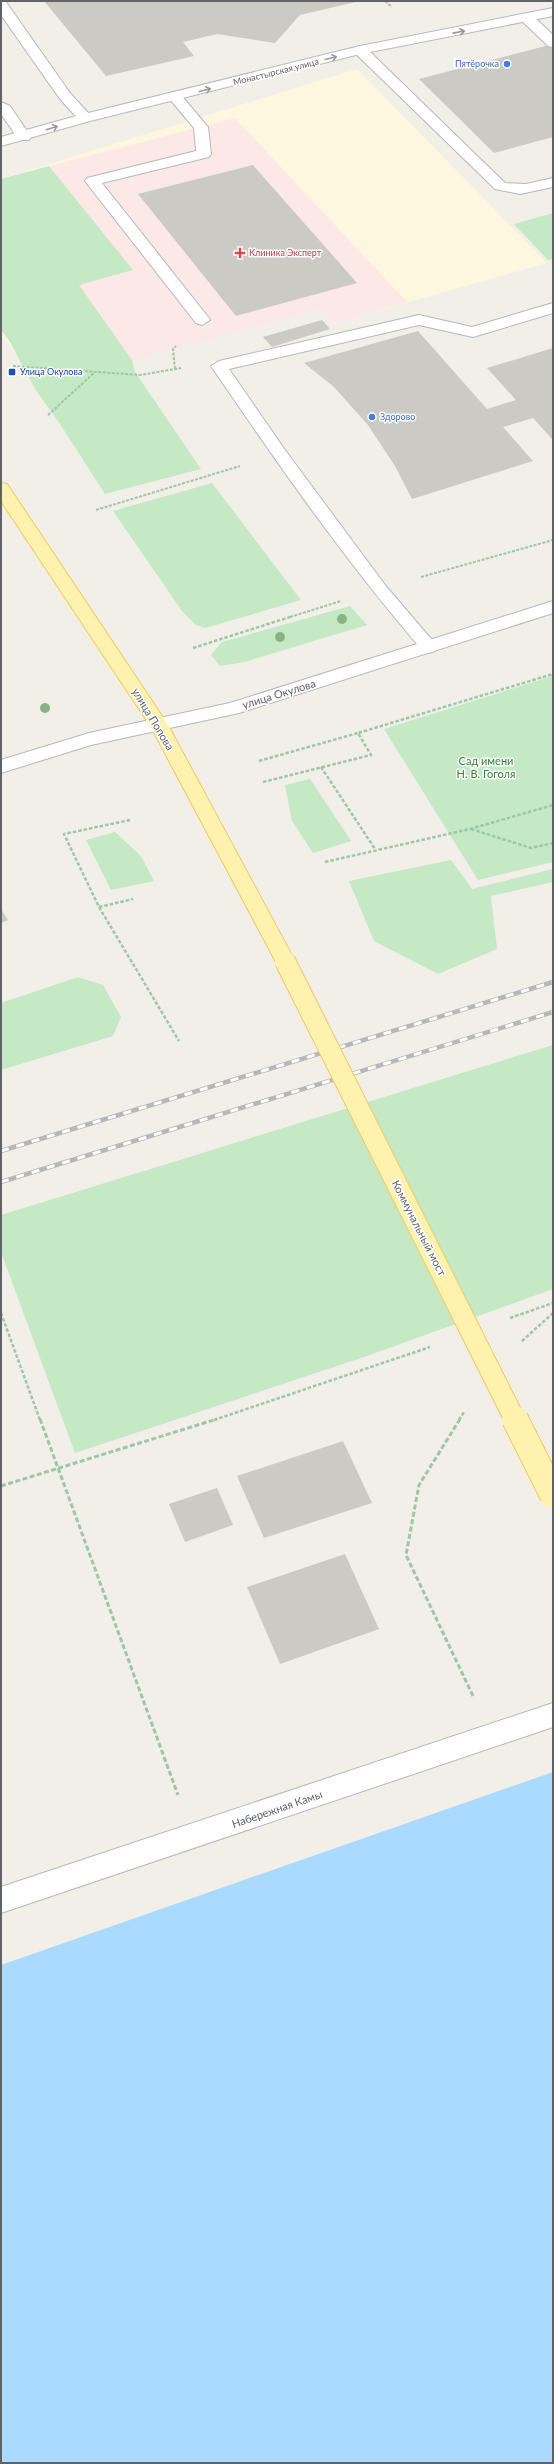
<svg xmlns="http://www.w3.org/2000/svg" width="554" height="2464" viewBox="0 0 554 2464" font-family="Lato,sans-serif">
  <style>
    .commercial { fill: #fef7e0 }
    .medical { fill: #fce8e6 }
    .green { fill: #c5e8c5 }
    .water { fill: #aadaff }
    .building { fill: #cccac5 }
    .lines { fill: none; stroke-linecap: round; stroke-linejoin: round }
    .lane-casing { stroke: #b5b8bc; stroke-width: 2 }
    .street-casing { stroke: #b5b8bc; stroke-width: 2 }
    .secondary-casing { stroke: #b6babf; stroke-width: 2 }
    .primary-casing { stroke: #f2c960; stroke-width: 2 }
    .path-far2 { stroke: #9cc7a9; stroke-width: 2; stroke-dasharray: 3 1.5; stroke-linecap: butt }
    .path-far1 { stroke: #9cc7a9; stroke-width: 2.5; stroke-dasharray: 3.5 2; stroke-linecap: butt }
    .path { stroke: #9cc7a9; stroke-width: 3; stroke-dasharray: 5 2.5; stroke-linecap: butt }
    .lane { fill: #fff; fill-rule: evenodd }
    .street { fill: #fff; fill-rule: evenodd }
    .secondary { fill: #fff; fill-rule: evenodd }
    .primary { fill: #fff2af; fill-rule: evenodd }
    .rail-casing { stroke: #b6b7b8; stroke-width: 4.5 }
    .rail { stroke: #fff; stroke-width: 3; stroke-dasharray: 8; stroke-linecap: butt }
    .primary-bridge-far1-casing { stroke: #f2c960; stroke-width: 22; stroke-linecap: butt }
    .primary-bridge-casing { stroke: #f2c960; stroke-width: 28; stroke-linecap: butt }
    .primary-bridge-far1 { stroke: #fff2af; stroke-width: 20 }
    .primary-bridge { stroke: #fff2af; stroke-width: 26 }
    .tree { fill: #89b387 }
    .oneway { stroke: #979a9d }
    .shop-dot { fill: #3f7fe0; stroke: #fff; stroke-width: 1.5 }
    .health-dot { fill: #e0444e; stroke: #fff; stroke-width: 1.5 }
    .transit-dot { fill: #1a4fb4; stroke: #fff; stroke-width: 1.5 }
    .labels { text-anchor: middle; stroke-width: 3; stroke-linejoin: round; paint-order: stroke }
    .far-shop-label { font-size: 9px; fill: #366cbe; stroke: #fff; text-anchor: end }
    .far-street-label { font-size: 9px; fill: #5f6368; stroke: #fff }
    .far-health-label { font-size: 9px; fill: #be3a42; stroke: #fff; text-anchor: start }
    .far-transit-label { font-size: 9px; fill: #164399; stroke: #fff; text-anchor: start }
    .street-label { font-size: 11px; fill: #5f6368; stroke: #fff }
    .park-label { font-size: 11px; fill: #348238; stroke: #fff }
  </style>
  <rect width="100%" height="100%" fill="#f1efe8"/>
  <path class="commercial" d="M357,69L547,263L334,323L319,309L38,382L1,334V179Z"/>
  <path class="medical" d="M235,118L407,302L334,323L319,309L132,360L78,285L133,270L49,166Z"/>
  <g class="green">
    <path d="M49,166L133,270L79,285L132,360L135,372L201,469L105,494L58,421L35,389L10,342L1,330V179Z"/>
    <path d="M553,213V259L548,260L514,224Z"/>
    <path d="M212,483L301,600L205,628L196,625L182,611L113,511Z"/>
    <path d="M350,606L367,625L244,662L220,666L211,655L222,642Z"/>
    <path d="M553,676V862L478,880L384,729Z"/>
    <path d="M310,779L351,841L313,853L292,821L285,785Z"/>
    <path d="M115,832L141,856L154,881L111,890L86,840Z"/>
    <path d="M451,860L472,889L553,869V882L491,896L497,949L438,974L374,941L349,881Z"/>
    <path d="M78,977L103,985L121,1017L113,1036L1,1070V1003Z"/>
    <path d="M553,1045V1289L364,1357L75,1453L1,1252V1215Z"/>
  </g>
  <path class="water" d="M553,1772V2463H1V1965Z"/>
  <g class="building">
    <path d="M44,1H356V2L300,15L275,43L217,34L183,42L194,56L106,76Z"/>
    <path d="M553,44V137L494,153L419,79Z"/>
    <path d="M253,165L357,283L236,316L138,194Z"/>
    <path d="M322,320L330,329L272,347L263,337Z"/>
    <path d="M418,331L487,409L516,400L487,368L553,348V440L533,418L503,427L533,461L412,499L395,466L368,425L334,387L304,363Z"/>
    <path d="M1,909L8,920L1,923Z"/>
    <path d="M343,1441L372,1503L264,1538L237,1476Z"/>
    <path d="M217,1488L233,1525L185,1542L169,1504Z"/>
    <path d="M345,1554L379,1629L280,1664L247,1587Z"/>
  </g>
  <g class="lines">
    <defs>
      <g id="lane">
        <path d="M1,1L6,2L70,93L90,115L92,118L90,121H80L60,99L1,15Z"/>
        <path d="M528,15L533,16L553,35V47L548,46L523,22L521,19Z"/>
        <path d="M360,46L365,47L505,183L526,184L553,178V187L520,194L495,189L355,53L353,50Z"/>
        <path d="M175,93L180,94L208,127L211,154L209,157L102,183L208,317L210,320L202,325L196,323L85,181L87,178L196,151L194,128L168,97Z"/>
        <path d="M1,102L10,106L31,137L29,140H19L1,114Z"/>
        <path d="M553,303V313L473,337L419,325L229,369L285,450L385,585L438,647L435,651L429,653L423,651C345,561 278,464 211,366L219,361L419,315L472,327Z"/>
      </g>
      <g id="street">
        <path d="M553,601V613L239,713L91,745L1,773V760L89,733L230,703Z"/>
        <path d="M553,1703V1727L1,1913V1887Z"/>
      </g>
      <path id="secondary" d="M553,8V16L360,54L90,121L1,146V137L80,115L360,46Z"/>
      <path id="primary" d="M1,483L7,484L168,725L295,961L292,966L285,968L278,966L151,727L1,501Z"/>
    </defs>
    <use href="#lane" class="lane-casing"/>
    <use href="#street" class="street-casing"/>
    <use href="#secondary" class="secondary-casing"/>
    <use href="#primary" class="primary-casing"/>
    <g class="path-far2">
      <path d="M385,1L392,7"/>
      <path d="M13,366L140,375L181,368"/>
      <path d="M175,369L173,349L176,346"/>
      <path d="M48,415L94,373"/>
      <path d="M96,510L240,466"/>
      <path d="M421,577L553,540"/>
      <path d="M290,617L341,601"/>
    </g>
    <g class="path-far1">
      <path d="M193,648L293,616"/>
      <path d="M259,761L358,733"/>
      <path d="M321,767L375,849"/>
      <path d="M263,782L371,755L358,733L553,674"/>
      <path d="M130,820L64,834L99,907L179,1041"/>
      <path d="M471,829L531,848L553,843"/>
      <path d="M325,862L470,829L553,805"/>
      <path d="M99,907L133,899"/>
      <path d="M1,1313L40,1420"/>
      <path d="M510,1318L553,1303"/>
      <path d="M522,1341L553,1313"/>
      <path d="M214,1420L430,1347"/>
      <path d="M459,1420L464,1412"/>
    </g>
    <g class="path">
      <path d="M40,1419L178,1795"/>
      <path d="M460,1419L419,1485L406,1555L473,1696"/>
      <path d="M1,1486L217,1419"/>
    </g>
    <use href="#lane" class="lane"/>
    <use href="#street" class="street"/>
    <use href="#secondary" class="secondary"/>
    <use href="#primary" class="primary"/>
    <defs>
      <g id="rail">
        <path d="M1,1151L553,982"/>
        <path d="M1,1182L553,1012"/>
      </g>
    </defs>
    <use href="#rail" class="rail-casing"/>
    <use href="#rail" class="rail"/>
    <defs>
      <path id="primary-bridge-far1" d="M285,961L515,1420"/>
      <path id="primary-bridge" d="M515,1419L553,1495"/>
    </defs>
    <use href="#primary-bridge-far1" class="primary-bridge-far1-casing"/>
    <use href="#primary-bridge" class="primary-bridge-casing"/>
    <use href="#primary-bridge-far1" class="primary-bridge-far1"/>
    <use href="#primary-bridge" class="primary-bridge"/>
  </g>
  <g class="tree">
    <circle cx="342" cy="619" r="5"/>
    <circle cx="280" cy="637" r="5"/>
    <circle cx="45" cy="708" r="5"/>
  </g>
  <defs><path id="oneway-shaft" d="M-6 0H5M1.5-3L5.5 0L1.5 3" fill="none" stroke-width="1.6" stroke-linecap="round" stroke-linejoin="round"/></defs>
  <g class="oneway">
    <use href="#oneway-shaft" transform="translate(459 32) rotate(-11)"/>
    <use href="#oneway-shaft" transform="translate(331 58) rotate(-14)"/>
    <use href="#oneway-shaft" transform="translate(205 90) rotate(-14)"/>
    <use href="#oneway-shaft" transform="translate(52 128) rotate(-17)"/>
  </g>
  <g class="shop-dot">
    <circle cx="507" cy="64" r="4"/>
    <circle cx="372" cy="417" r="4"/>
  </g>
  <path class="health-dot" d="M238 247h4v4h4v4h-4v4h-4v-4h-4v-4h4z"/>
  <rect class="transit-dot" x="8" y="368" width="8" height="8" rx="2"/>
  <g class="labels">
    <g class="far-shop-label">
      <text x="499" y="67">Пятёрочка</text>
      <text x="380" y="420" text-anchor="start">Здорово</text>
    </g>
    <g class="far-street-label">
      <text transform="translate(276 72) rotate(-14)" y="3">Монастырская улица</text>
    </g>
    <g class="far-health-label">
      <text x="249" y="256">Клиника Эксперт</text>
    </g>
    <g class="far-transit-label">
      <text x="20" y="375">Улица Окулова</text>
    </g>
    <g class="street-label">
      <text transform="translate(279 694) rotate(-17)" y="4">улица Окулова</text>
      <text transform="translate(153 719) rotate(59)" y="4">улица Попова</text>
      <text transform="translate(419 1228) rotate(63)" y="4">Коммунальный мост</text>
      <text transform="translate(277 1809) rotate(-19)" y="4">Набережная Камы</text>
    </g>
    <g class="park-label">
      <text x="486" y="765">Сад имени<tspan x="486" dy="13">Н. В. Гоголя</tspan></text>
    </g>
  </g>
  <rect width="554" height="2464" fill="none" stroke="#5f6368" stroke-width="4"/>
</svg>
